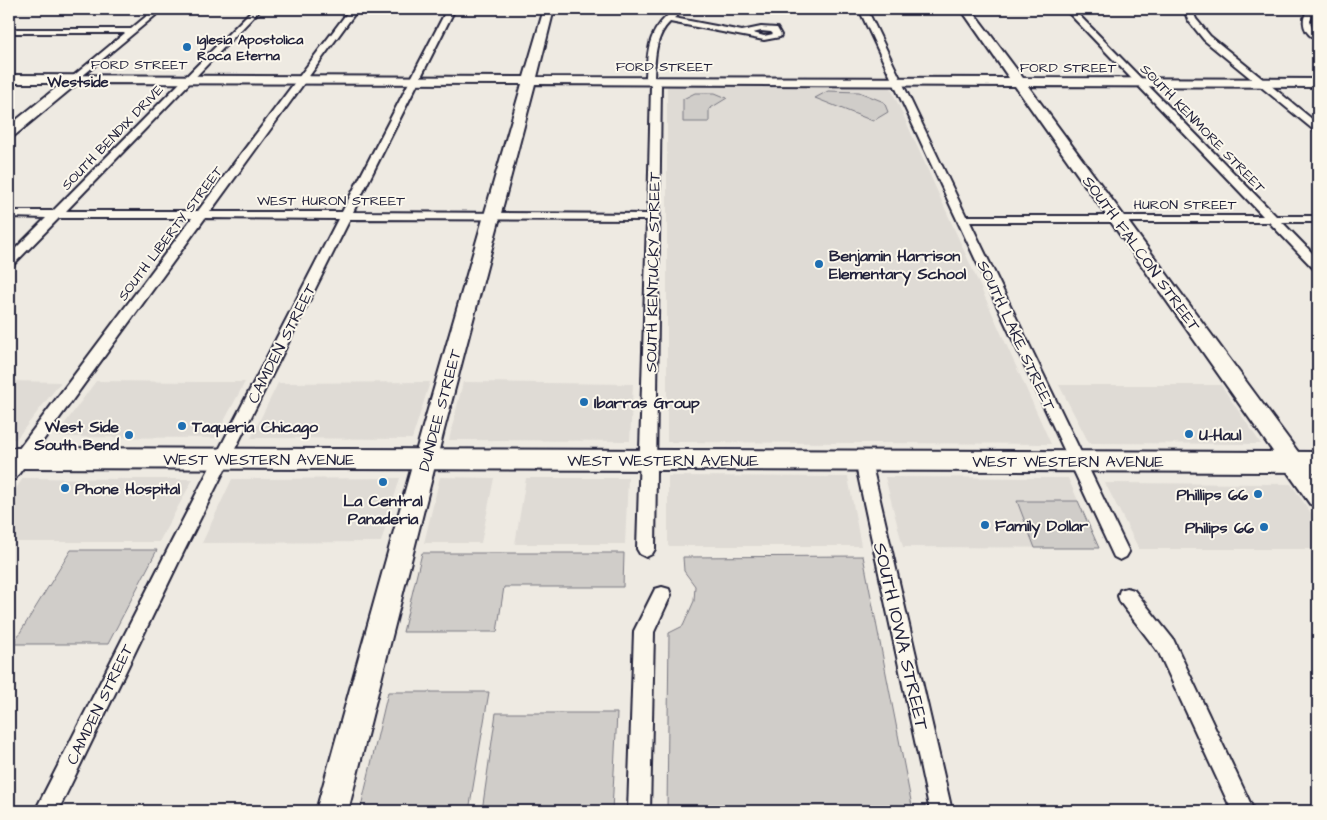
<svg xmlns="http://www.w3.org/2000/svg" width="1327" height="820" viewBox="0 0 1327 820" font-family="'Architects Daughter',sans-serif">
  <style>
    .built { fill: #dfdbd5 }
    .green { fill: #d0cdc9; stroke: #797882 }
    .lines { fill: none; stroke-linecap: round; stroke-linejoin: round }
    .street-casing { stroke: #22223b; stroke-width: 4 }
    .secondary-casing { stroke: #22223b; stroke-width: 4 }
    .primary-casing { stroke: #22223b; stroke-width: 4 }
    .street { fill: #fbf7ec; fill-rule: evenodd }
    .secondary { fill: #fbf7ec; fill-rule: evenodd }
    .primary { fill: #fbf7ec; fill-rule: evenodd }
    .poi-dot { fill: #1f6fb2; stroke: #fbf7ec; stroke-width: 2 }
    .labels { text-anchor: middle; stroke-width: 4; stroke-linejoin: round; paint-order: stroke }
    .far-poi-label { font-size: 14px; font-weight: bold; fill: #22223b; stroke: #fbf7ec; text-anchor: start }
    .far-street-label { font-size: 14px; fill: #22223b; stroke: #fbf7ec }
    .far-neighbourhood-label { font-size: 15px; font-weight: bold; fill: #22223b; stroke: #fbf7ec }
    .street-label { font-size: 16px; fill: #22223b; stroke: #fbf7ec }
    .poi-label { font-size: 16px; font-weight: bold; fill: #22223b; stroke: #fbf7ec; text-anchor: start }
    .near-street-label { font-size: 19px; fill: #22223b; stroke: #fbf7ec }
  </style>
  <rect width="100%" height="100%" fill="#eeeae2"/>
  <filter id="ink" filterUnits="userSpaceOnUse"><feTurbulence type="fractalNoise" baseFrequency=".02" numOctaves="2"/><feDisplacementMap in="SourceGraphic" scale="10" xChannelSelector="R" yChannelSelector="G"/><feConvolveMatrix kernelMatrix="1 2 1 2 8 2 1 2 1" color-interpolation-filters="sRGB"/></filter>
  <g filter="url(#ink)">
    <g class="built">
      <path d="M667,86H890L1051,444L667,442Z"/>
      <path d="M9,381L61,382L16,439H9Z"/>
      <path d="M96,381L197,382H245L215,438L55,437Z"/>
      <path d="M430,382L412,439L251,438L278,383Z"/>
      <path d="M463,382L633,384L630,441L449,440Z"/>
      <path d="M1059,385H1221L1261,444L1089,443Z"/>
      <path d="M668,476L848,477L861,546H668Z"/>
      <path d="M440,477L494,478L481,543H424Z"/>
      <path d="M885,477L1068,478L1099,548L903,547Z"/>
      <path d="M23,478L128,479H193L159,542H9V499Z"/>
      <path d="M400,478L381,542L202,543L232,479Z"/>
      <path d="M526,478H628L625,544H515Z"/>
      <path d="M1105,483L1291,484L1318,523V549H1139Z"/>
    </g>
    <g class="green">
      <path d="M828,91L859,92L884,102L888,112L873,121L815,98Z"/>
      <path d="M695,93H715L727,98L709,109V122H683V99Z"/>
      <path d="M1017,501H1078L1099,548H1035Z"/>
      <path d="M71,550H157L108,644H13Z"/>
      <path d="M422,553H624L623,587H504L497,632H403Z"/>
      <path d="M863,556L913,811H667L669,633L683,626L694,601L695,586L684,571L683,557Z"/>
      <path d="M388,692H489L469,811H360Z"/>
      <path d="M496,713H617L612,811H482Z"/>
    </g>
    <g class="lines">
      <defs>
        <g id="street">
          <path d="M155,9H163L75,82L71,79L72,77L125,33H9V29H131Z"/>
          <path d="M253,9H261L66,211H198L350,9H358L210,212H342L447,9H455L353,212L648,214L651,85L646,77C648,46 649,28 676,9H685L674,18L742,31L761,27L777,28L781,35L780,37L764,40L670,22C655,36 655,58 654,77L661,85L655,549L652,554L646,557L640,554L637,549L647,220L350,219L184,551L58,811H35L172,541L338,219L205,218L15,479L9,480V462L192,218H59L13,265L9,266V255L46,218L9,217V211H53ZM761,31L771,32L773,34L764,36L753,33Z"/>
          <path d="M859,9H867L966,216H1263L1065,9H1073L1276,216H1318V222H1282L1318,259V270L1314,269L1269,222H970L1129,552L1126,557L1120,560L1114,557Z"/>
          <path d="M1184,9H1192L1196,19L1210,36L1318,124V132L1315,131L1204,40L1188,20Z"/>
          <path d="M1309,9H1317L1310,21L1312,28L1318,34V40C1304,35 1299,20 1309,9Z"/>
          <path d="M863,455L869,457L871,461L952,811H930L855,461L857,457Z"/>
          <path d="M662,587L669,589L671,595L654,632L650,811H628L634,631L655,589Z"/>
          <path d="M1127,588L1134,590L1173,639L1254,811H1232L1159,653L1120,602L1118,596L1120,590Z"/>
        </g>
        <path id="secondary" d="M544,9H554L537,77L1009,78L961,9H971L1023,78L1318,79V87L1028,86L1318,479V507L1310,504L1015,86L535,84L444,430L348,811H316L422,430L522,84L78,83L14,136L9,137V126L62,83H9V75L524,77Z"/>
        <path id="primary" d="M9,448L1318,452V472L9,468Z"/>
      </defs>
      <use href="#street" class="street-casing"/>
      <use href="#secondary" class="secondary-casing"/>
      <use href="#primary" class="primary-casing"/>
      <use href="#street" class="street"/>
      <use href="#secondary" class="secondary"/>
      <use href="#primary" class="primary"/>
    </g>
  </g>
  <g class="poi-dot">
    <circle cx="187" cy="47" r="5"/>
    <circle cx="819" cy="264" r="5"/>
    <circle cx="584" cy="402" r="5"/>
    <circle cx="182" cy="426" r="5"/>
    <circle cx="1189" cy="434" r="5"/>
    <circle cx="129" cy="435" r="5"/>
    <circle cx="383" cy="482" r="5"/>
    <circle cx="65" cy="488" r="5"/>
    <circle cx="1258" cy="494" r="5"/>
    <circle cx="985" cy="525" r="5"/>
    <circle cx="1264" cy="527" r="5"/>
  </g>
  <g class="labels">
    <g class="far-poi-label">
      <text x="197" y="44">Iglesia Apostolica<tspan x="197" dy="16">Roca Eterna</tspan></text>
    </g>
    <g class="far-street-label">
      <text x="139" y="69">FORD STREET</text>
      <text x="664" y="71">FORD STREET</text>
      <text x="1068" y="72">FORD STREET</text>
      <text transform="translate(1203 128) rotate(46)" y="5">SOUTH KENMORE STREET</text>
      <text transform="translate(112 137) rotate(-46)" y="5">SOUTH BENDIX DRIVE</text>
      <text x="331" y="205">WEST HURON STREET</text>
      <text x="1185" y="209">HURON STREET</text>
      <text transform="translate(170 233) rotate(-53)" y="5">SOUTH LIBERTY STREET</text>
    </g>
    <g class="far-neighbourhood-label">
      <text x="78" y="87">Westside</text>
    </g>
    <g class="street-label">
      <text transform="translate(1142 253) rotate(54)" y="6">SOUTH FALCON STREET</text>
      <text transform="translate(652 272) rotate(-89)" y="6">SOUTH KENTUCKY STREET</text>
      <text transform="translate(1017 335) rotate(65)" y="6">SOUTH LAKE STREET</text>
      <text transform="translate(281 343) rotate(-63)" y="6">CAMDEN STREET</text>
      <text transform="translate(439 410) rotate(-75)" y="6">DUNDEE STREET</text>
      <text x="259" y="465">WEST WESTERN AVENUE</text>
      <text x="663" y="466">WEST WESTERN AVENUE</text>
      <text x="1068" y="467">WEST WESTERN AVENUE</text>
      <text transform="translate(99 704) rotate(-64)" y="6">CAMDEN STREET</text>
    </g>
    <g class="poi-label">
      <text x="829" y="261">Benjamin Harrison<tspan x="829" dy="18">Elementary School</tspan></text>
      <text x="594" y="408">Ibarras Group</text>
      <text x="119" y="432" text-anchor="end">West Side<tspan x="119" dy="18">South Bend</tspan></text>
      <text x="192" y="432">Taqueria Chicago</text>
      <text x="1199" y="440">U-Haul</text>
      <text x="75" y="494">Phone Hospital</text>
      <text x="1248" y="500" text-anchor="end">Phillips 66</text>
      <text x="383" y="506" text-anchor="middle">La Central<tspan x="383" dy="18">Panaderia</tspan></text>
      <text x="995" y="531">Family Dollar</text>
      <text x="1254" y="533" text-anchor="end">Philips 66</text>
    </g>
    <g class="near-street-label">
      <text transform="translate(902 636) rotate(77)" y="7">SOUTH IOWA STREET</text>
    </g>
  </g>
  <rect width="1327" height="820" fill="none" stroke="#fbf7ec" stroke-width="30"/>
  <rect x="15" y="15" width="1297" height="790" fill="none" stroke="#22223b" stroke-width="2" filter="url(#ink)"/>
</svg>
